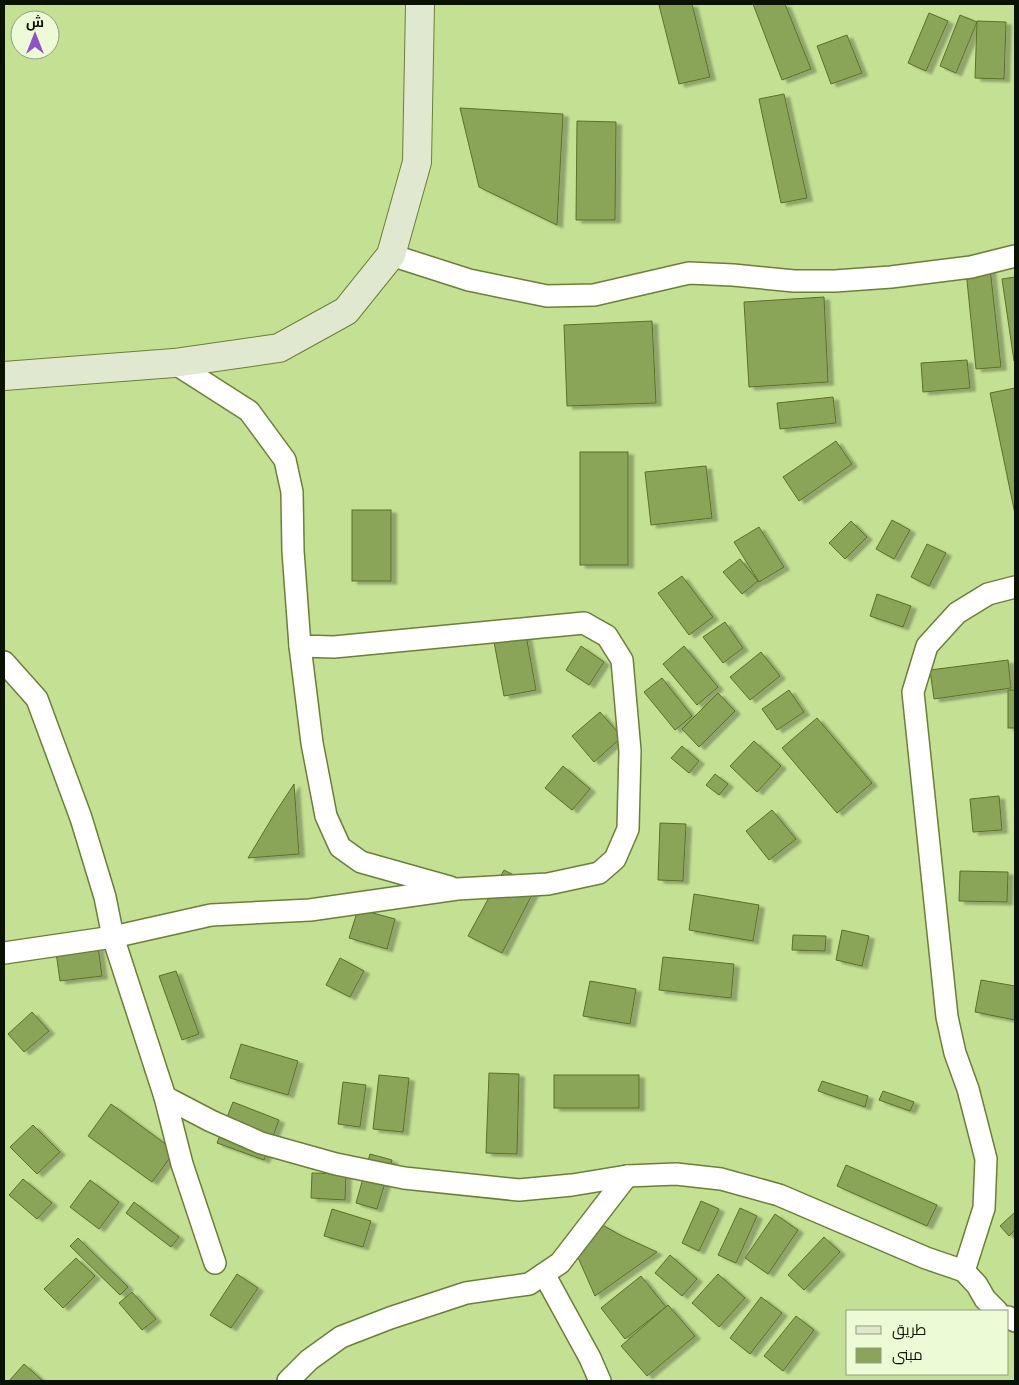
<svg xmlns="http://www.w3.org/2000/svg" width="1019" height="1385" viewBox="0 0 1019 1385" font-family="Raleway,Cairo,sans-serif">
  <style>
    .building { fill: #8aa459; stroke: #5a7127; filter: url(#shadow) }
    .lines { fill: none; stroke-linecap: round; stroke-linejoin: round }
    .street-casing { stroke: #698137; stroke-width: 24 }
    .secondary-casing { stroke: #698137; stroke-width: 30 }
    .street { stroke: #fff; stroke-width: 21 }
    .secondary { stroke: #e0e8d0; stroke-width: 28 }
  </style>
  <defs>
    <filter id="shadow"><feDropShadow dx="5.5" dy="3" stdDeviation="1" flood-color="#0004"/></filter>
  </defs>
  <rect width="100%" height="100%" fill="#c4e093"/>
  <g class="building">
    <path d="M666,4H692L710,77L679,84L659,5Z"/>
    <path d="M753,4H785L811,69L782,80Z"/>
    <path d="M929,13L948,21L926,71L908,63Z"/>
    <path d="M960,15L977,22L956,73L940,66Z"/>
    <path d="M977,21L1006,22L1004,79L975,78Z"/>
    <path d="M847,35L862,73L831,84L817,46Z"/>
    <path d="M784,94L807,198L781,203L759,99Z"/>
    <path d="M460,108L563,114L557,225L479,187Z"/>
    <path d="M577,121L616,122L615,220H576Z"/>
    <path d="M990,268L1001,367L976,369L966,271Z"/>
    <path d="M1015,277V360L1014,361L1002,279Z"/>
    <path d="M824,297L828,382L749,387L744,302Z"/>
    <path d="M652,321L656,403L567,406L564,325Z"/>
    <path d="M967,360L970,388L923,392L921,363Z"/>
    <path d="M1015,388V514L990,393Z"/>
    <path d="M833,397L836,423L780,429L777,403Z"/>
    <path d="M836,441L852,464L799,501L783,477Z"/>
    <rect x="580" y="452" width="48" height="113"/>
    <path d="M706,466L712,518L651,525L645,472Z"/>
    <rect x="352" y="510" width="39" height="71"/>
    <path d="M892,520L910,530L894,559L876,549Z"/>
    <path d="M851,521L867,537L845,559L829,543Z"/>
    <path d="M759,527L784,567L759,582L734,542Z"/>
    <path d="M927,544L946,553L929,586L911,577Z"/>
    <path d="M740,559L758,581L742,594L723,572Z"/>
    <path d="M682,576L713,617L689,635L658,593Z"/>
    <path d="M877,594L911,606L903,627L870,616Z"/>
    <path d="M725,622L743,648L723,663L703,637Z"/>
    <path d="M524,624L536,690L504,696L492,631Z"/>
    <path d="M581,646L604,662L589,685L566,670Z"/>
    <path d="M684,646L718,687L697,705L663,664Z"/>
    <path d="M761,652L780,676L750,700L730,677Z"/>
    <path d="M1008,660L1011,688L934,699L930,670Z"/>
    <path d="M662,678L692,716L675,730L644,692Z"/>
    <path d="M789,690L804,712L777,730L762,709Z"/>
    <rect x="1008" y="690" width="7" height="38"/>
    <path d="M718,693L735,711L699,747L682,729Z"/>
    <path d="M600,712L622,737L594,762L572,736Z"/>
    <path d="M817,718L872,783L837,813L782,748Z"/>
    <path d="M754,741L781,766L757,792L730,766Z"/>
    <path d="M682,746L699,761L689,773L671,758Z"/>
    <path d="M563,766L590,789L572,810L545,788Z"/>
    <path d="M715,774L728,784L719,795L706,785Z"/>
    <path d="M294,784L299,854L248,858L275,813Z"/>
    <path d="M999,796L1002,830L973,832L970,799Z"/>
    <path d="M772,810L796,839L769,860L746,831Z"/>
    <path d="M660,823L686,824L683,881L658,880Z"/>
    <path d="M504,870L536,887L502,953L468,936Z"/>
    <path d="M960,871L1008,872L1007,902L959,901Z"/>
    <path d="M694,894L759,905L753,941L689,930Z"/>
    <path d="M358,909L395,919L387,949L349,938Z"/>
    <path d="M842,930L869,936L862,966L836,960Z"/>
    <path d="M793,935L826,936L825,951L792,950Z"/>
    <path d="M97,939L102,976L60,981L55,945Z"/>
    <path d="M663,957L734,964L731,998L659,990Z"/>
    <path d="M340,958L364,971L350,997L326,985Z"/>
    <path d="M176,971L199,1034L182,1040L159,976Z"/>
    <path d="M981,980L1015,986V1020L975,1012Z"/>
    <path d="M590,981L636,989L630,1024L583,1016Z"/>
    <path d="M32,1012L49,1031L24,1052L8,1034Z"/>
    <path d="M241,1044L298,1061L288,1095L230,1078Z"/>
    <path d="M489,1073L519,1074L517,1154L486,1153Z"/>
    <path d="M379,1075L409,1078L403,1132L373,1129Z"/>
    <rect x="554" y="1075" width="85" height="33"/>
    <path d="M822,1081L868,1096L865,1107L818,1091Z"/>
    <path d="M343,1082L366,1085L360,1127L338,1124Z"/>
    <path d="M883,1091L914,1102L910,1111L879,1100Z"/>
    <path d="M233,1102L279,1120L264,1160L217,1143Z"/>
    <path d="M111,1104L175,1151L152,1182L88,1136Z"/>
    <path d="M33,1125L60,1152L37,1174L10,1147Z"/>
    <path d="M370,1154L392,1160L377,1209L356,1203Z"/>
    <path d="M846,1165L937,1205L927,1226L837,1186Z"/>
    <path d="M312,1173L346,1174L345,1200L311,1198Z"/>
    <path d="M23,1179L52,1203L37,1219L9,1195Z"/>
    <path d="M90,1180L119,1202L99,1229L70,1207Z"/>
    <path d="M701,1201L719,1209L699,1251L682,1243Z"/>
    <path d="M134,1202L179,1237L171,1247L126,1213Z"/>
    <path d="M740,1208L757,1216L736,1263L718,1255Z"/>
    <path d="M332,1209L371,1221L363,1247L324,1236Z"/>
    <path d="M1015,1212V1230L1009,1236L1000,1226Z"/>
    <path d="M775,1214L798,1230L768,1274L745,1258Z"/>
    <path d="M588,1217L622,1236L657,1252L595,1296L576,1253Z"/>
    <path d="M824,1237L840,1252L804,1290L788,1275Z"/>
    <path d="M78,1238L128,1287L120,1295L70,1246Z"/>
    <path d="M670,1255L697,1279L682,1296L655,1273Z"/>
    <path d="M76,1258L95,1276L63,1308L44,1289Z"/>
    <path d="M237,1274L258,1288L231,1328L210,1315Z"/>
    <path d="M718,1274L745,1298L719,1327L692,1303Z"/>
    <path d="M641,1276L666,1307L625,1339L601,1308Z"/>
    <path d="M132,1292L156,1319L142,1330L119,1303Z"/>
    <path d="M761,1297L782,1313L750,1354L730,1338Z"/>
    <path d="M668,1305L695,1336L647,1376L621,1346Z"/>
    <path d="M796,1316L814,1330L783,1371L764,1356Z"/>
    <path d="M24,1364L43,1381H9Z"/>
  </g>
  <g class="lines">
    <defs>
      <g id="street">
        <path d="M391,255L469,280L547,296L594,295L689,273L733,275L794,281H835L891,277L971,267L1015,256"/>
        <path d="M300,646L312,743L326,816L340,847L361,862L450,887"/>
        <path d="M4,662L37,699L81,818L105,897L113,937L165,1097L182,1164L215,1263"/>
        <path d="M4,953L113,937L211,915L310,910L457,889L548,884L599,873L615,859L628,829L630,751L622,660L607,636L584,623L334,647L300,646L293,551L292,492L285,460L249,411L174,363"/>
        <path d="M165,1097L211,1121L261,1143L336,1164L404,1178L519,1190L572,1185L627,1176L676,1174L721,1179L779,1195L926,1258L964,1271L977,1285L985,1299L997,1311"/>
        <path d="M964,1271L984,1208L986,1159L968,1089L955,1053L947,1017L913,692L927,646L957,613L988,594L1015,587"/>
        <path d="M544,1274L590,1358L600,1381"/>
        <path d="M1008,1317L1015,1321"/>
        <path d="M288,1381L309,1360L341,1337L390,1318L466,1293L529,1284L560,1263L627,1176"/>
      </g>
      <path id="secondary" d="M4,376L174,363L279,348L346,311L391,255L417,162L420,4"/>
    </defs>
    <use href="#street" class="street-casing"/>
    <use href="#secondary" class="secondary-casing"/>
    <use href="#street" class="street"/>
    <use href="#secondary" class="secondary"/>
  </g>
  <rect width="1019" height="1385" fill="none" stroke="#0a1200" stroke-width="10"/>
  <rect x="846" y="1310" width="162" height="65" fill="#ecfbd5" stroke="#929e80"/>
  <rect x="856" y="1326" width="25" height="8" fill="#e0e8d0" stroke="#929e80"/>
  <text x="892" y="1335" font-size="15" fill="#0a1200">طريق</text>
  <rect x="856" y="1348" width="25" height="15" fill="#8aa459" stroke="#929e80"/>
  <text x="892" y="1360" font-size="15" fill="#0a1200">مبنى</text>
  <g transform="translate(35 35)"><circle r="24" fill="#ecfbd5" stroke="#929e80"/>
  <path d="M0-4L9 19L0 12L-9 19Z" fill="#8f52c9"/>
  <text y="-8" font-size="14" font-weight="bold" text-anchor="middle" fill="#0a1200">ش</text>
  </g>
</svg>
